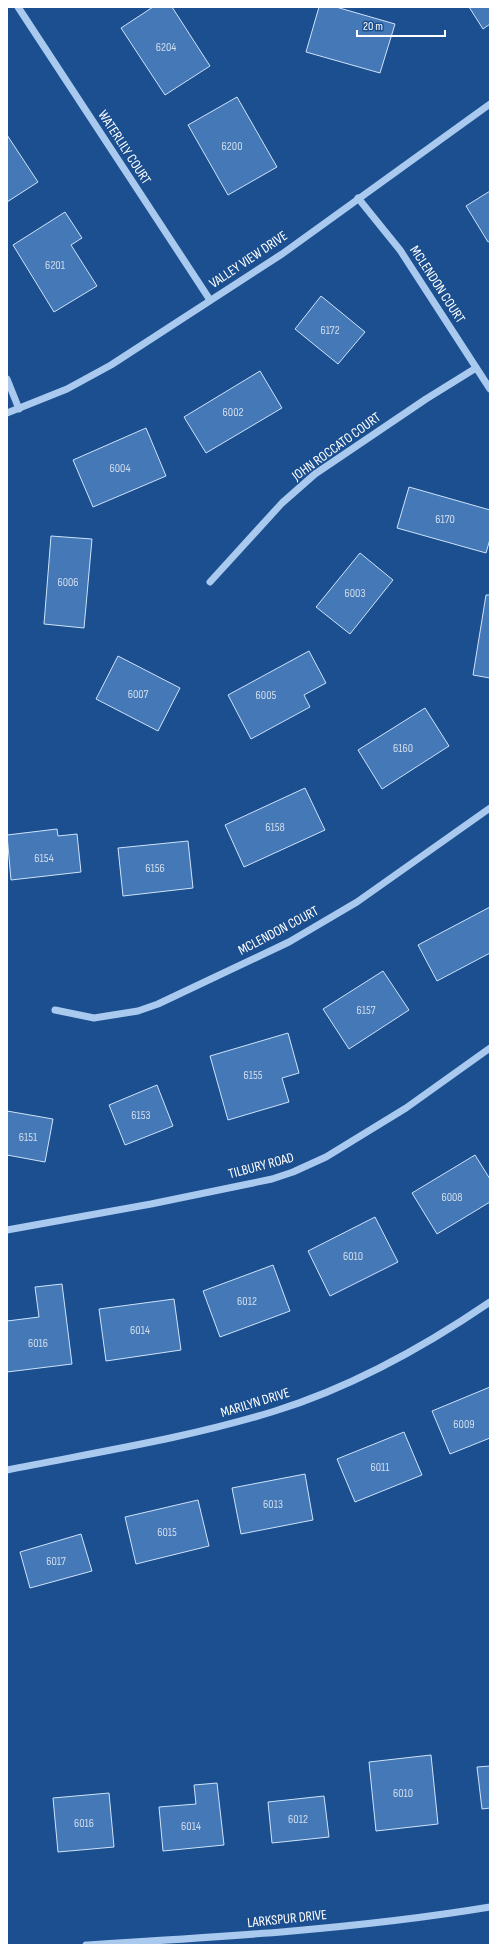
<svg xmlns="http://www.w3.org/2000/svg" width="497" height="1952" viewBox="0 0 497 1952" font-family="'Sofia Sans Condensed',sans-serif">
  <style>
    .building { fill: #4478b7; stroke: #cfe3fa }
    .lines { fill: none; stroke-linecap: round; stroke-linejoin: round }
    .minor { stroke: #a9c9ee; stroke-width: 7 }
    .labels { text-anchor: middle; stroke-width: 3; stroke-linejoin: round; paint-order: stroke }
    .number-label { font-size: 12px; fill: #d0dded }
    .street-label { font-size: 14px; fill: #fff; stroke: #1b4f8f }
  </style>
  <rect width="100%" height="100%" fill="#1b4f8f"/>
  <g class="building">
    <path d="M153,7H172L210,66L165,95L121,28Z"/>
    <path d="M319,7H336L395,24L380,73L306,52Z"/>
    <path d="M469,7H490V24L483,29Z"/>
    <path d="M237,97L277,167L228,195L188,125Z"/>
    <path d="M7,135L38,182L7,202Z"/>
    <path d="M490,191V241L488,242L466,206Z"/>
    <path d="M65,212L82,238L71,245L97,286L54,312L13,245Z"/>
    <path d="M321,296L365,332L338,364L295,329Z"/>
    <path d="M260,371L282,408L206,453L184,417Z"/>
    <path d="M146,428L166,476L93,507L73,460Z"/>
    <path d="M409,487L490,510V539L486,553L397,528Z"/>
    <path d="M51,536L92,539L84,628L44,624Z"/>
    <path d="M360,553L393,580L350,634L316,607Z"/>
    <path d="M486,595H490V678L473,675Z"/>
    <path d="M309,651L326,683L304,695L310,707L251,739L228,695Z"/>
    <path d="M118,656L180,688L158,731L96,699Z"/>
    <path d="M425,708L449,746L382,789L358,750Z"/>
    <path d="M305,788L325,830L244,867L225,825Z"/>
    <path d="M57,829L58,836L77,834L81,872L11,880L7,835Z"/>
    <path d="M188,841L193,888L123,896L118,848Z"/>
    <path d="M490,907V953L437,981L418,945Z"/>
    <path d="M383,971L409,1010L349,1049L323,1009Z"/>
    <path d="M288,1033L299,1073L282,1078L289,1102L228,1120L210,1056Z"/>
    <path d="M157,1085L173,1126L125,1145L109,1105Z"/>
    <path d="M7,1111L53,1119L45,1162L7,1155Z"/>
    <path d="M475,1155L490,1179V1202L437,1234L412,1193Z"/>
    <path d="M375,1217L398,1262L330,1296L308,1251Z"/>
    <path d="M273,1265L290,1311L220,1337L203,1291Z"/>
    <path d="M62,1284L72,1364L7,1372V1321L39,1317L35,1287Z"/>
    <path d="M174,1299L181,1350L106,1361L99,1309Z"/>
    <path d="M490,1387V1438L450,1454L432,1411Z"/>
    <path d="M404,1432L422,1475L355,1502L337,1459Z"/>
    <path d="M305,1474L313,1520L241,1534L232,1488Z"/>
    <path d="M198,1500L209,1546L136,1564L125,1517Z"/>
    <path d="M81,1534L92,1571L30,1588L20,1552Z"/>
    <path d="M431,1755L438,1824L376,1831L369,1762Z"/>
    <path d="M490,1766V1808L482,1809L477,1767Z"/>
    <path d="M217,1783L224,1845L163,1851L159,1807L196,1804L194,1785Z"/>
    <path d="M109,1793L114,1847L58,1852L53,1798Z"/>
    <path d="M324,1796L329,1837L272,1843L268,1802Z"/>
  </g>
  <g class="lines">
    <g class="minor">
      <path d="M18,7L210,300"/>
      <path d="M358,198L400,250L490,389"/>
      <path d="M7,379L19,409"/>
      <path d="M7,413L67,389L111,365L282,254L490,104"/>
      <path d="M210,582L282,503L315,474L426,399L476,368"/>
      <path d="M55,1010L94,1018L138,1011L158,1004L289,942L357,902L490,808"/>
      <path d="M7,1230L151,1204L272,1179L293,1172L326,1157L406,1108L490,1048"/>
      <path d="M7,1470C97,1452 188,1438 275,1411C352,1387 424,1347 490,1302"/>
      <path d="M86,1945C221,1937 357,1929 490,1907"/>
    </g>
  </g>
  <g class="labels">
    <g class="number-label">
      <text x="166" y="51">6204</text>
      <text x="232" y="150">6200</text>
      <text x="55" y="269">6201</text>
      <text x="330" y="334">6172</text>
      <text x="233" y="416">6002</text>
      <text x="120" y="472">6004</text>
      <text x="445" y="523">6170</text>
      <text x="68" y="586">6006</text>
      <text x="355" y="597">6003</text>
      <text x="138" y="698">6007</text>
      <text x="266" y="699">6005</text>
      <text x="403" y="752">6160</text>
      <text x="275" y="831">6158</text>
      <text x="44" y="862">6154</text>
      <text x="155" y="872">6156</text>
      <text x="366" y="1014">6157</text>
      <text x="253" y="1079">6155</text>
      <text x="141" y="1119">6153</text>
      <text x="28" y="1141">6151</text>
      <text x="452" y="1201">6008</text>
      <text x="353" y="1260">6010</text>
      <text x="247" y="1305">6012</text>
      <text x="140" y="1334">6014</text>
      <text x="38" y="1347">6016</text>
      <text x="464" y="1428">6009</text>
      <text x="380" y="1471">6011</text>
      <text x="273" y="1508">6013</text>
      <text x="167" y="1536">6015</text>
      <text x="56" y="1565">6017</text>
      <text x="403" y="1797">6010</text>
      <text x="298" y="1823">6012</text>
      <text x="84" y="1827">6016</text>
      <text x="191" y="1830">6014</text>
    </g>
    <g class="street-label">
      <text transform="translate(125 147) rotate(57)" y="5">WATERLILY COURT</text>
      <text transform="translate(248 259) rotate(-34)" y="5">VALLEY VIEW DRIVE</text>
      <text transform="translate(438 284) rotate(57)" y="5">MCLENDON COURT</text>
      <text transform="translate(336 446) rotate(-36)" y="5">JOHN ROCCATO COURT</text>
      <text transform="translate(278 930) rotate(-28)" y="5">MCLENDON COURT</text>
      <text transform="translate(261 1165) rotate(-15)" y="5">TILBURY ROAD</text>
      <text transform="translate(255 1402) rotate(-17)" y="5">MARILYN DRIVE</text>
      <text transform="translate(287 1918) rotate(-6)" y="5">LARKSPUR DRIVE</text>
    </g>
  </g>
  <rect width="497" height="1952" fill="none" stroke="#ffffff" stroke-width="16"/>
  <path d="M357 30v6h88v-6" fill="none" stroke="#ffffff" stroke-width="2"/>
  <text x="363" y="30" font-size="12" fill="#ffffff" stroke="#1b4f8f" stroke-width="3" paint-order="stroke">20 m</text>
</svg>
